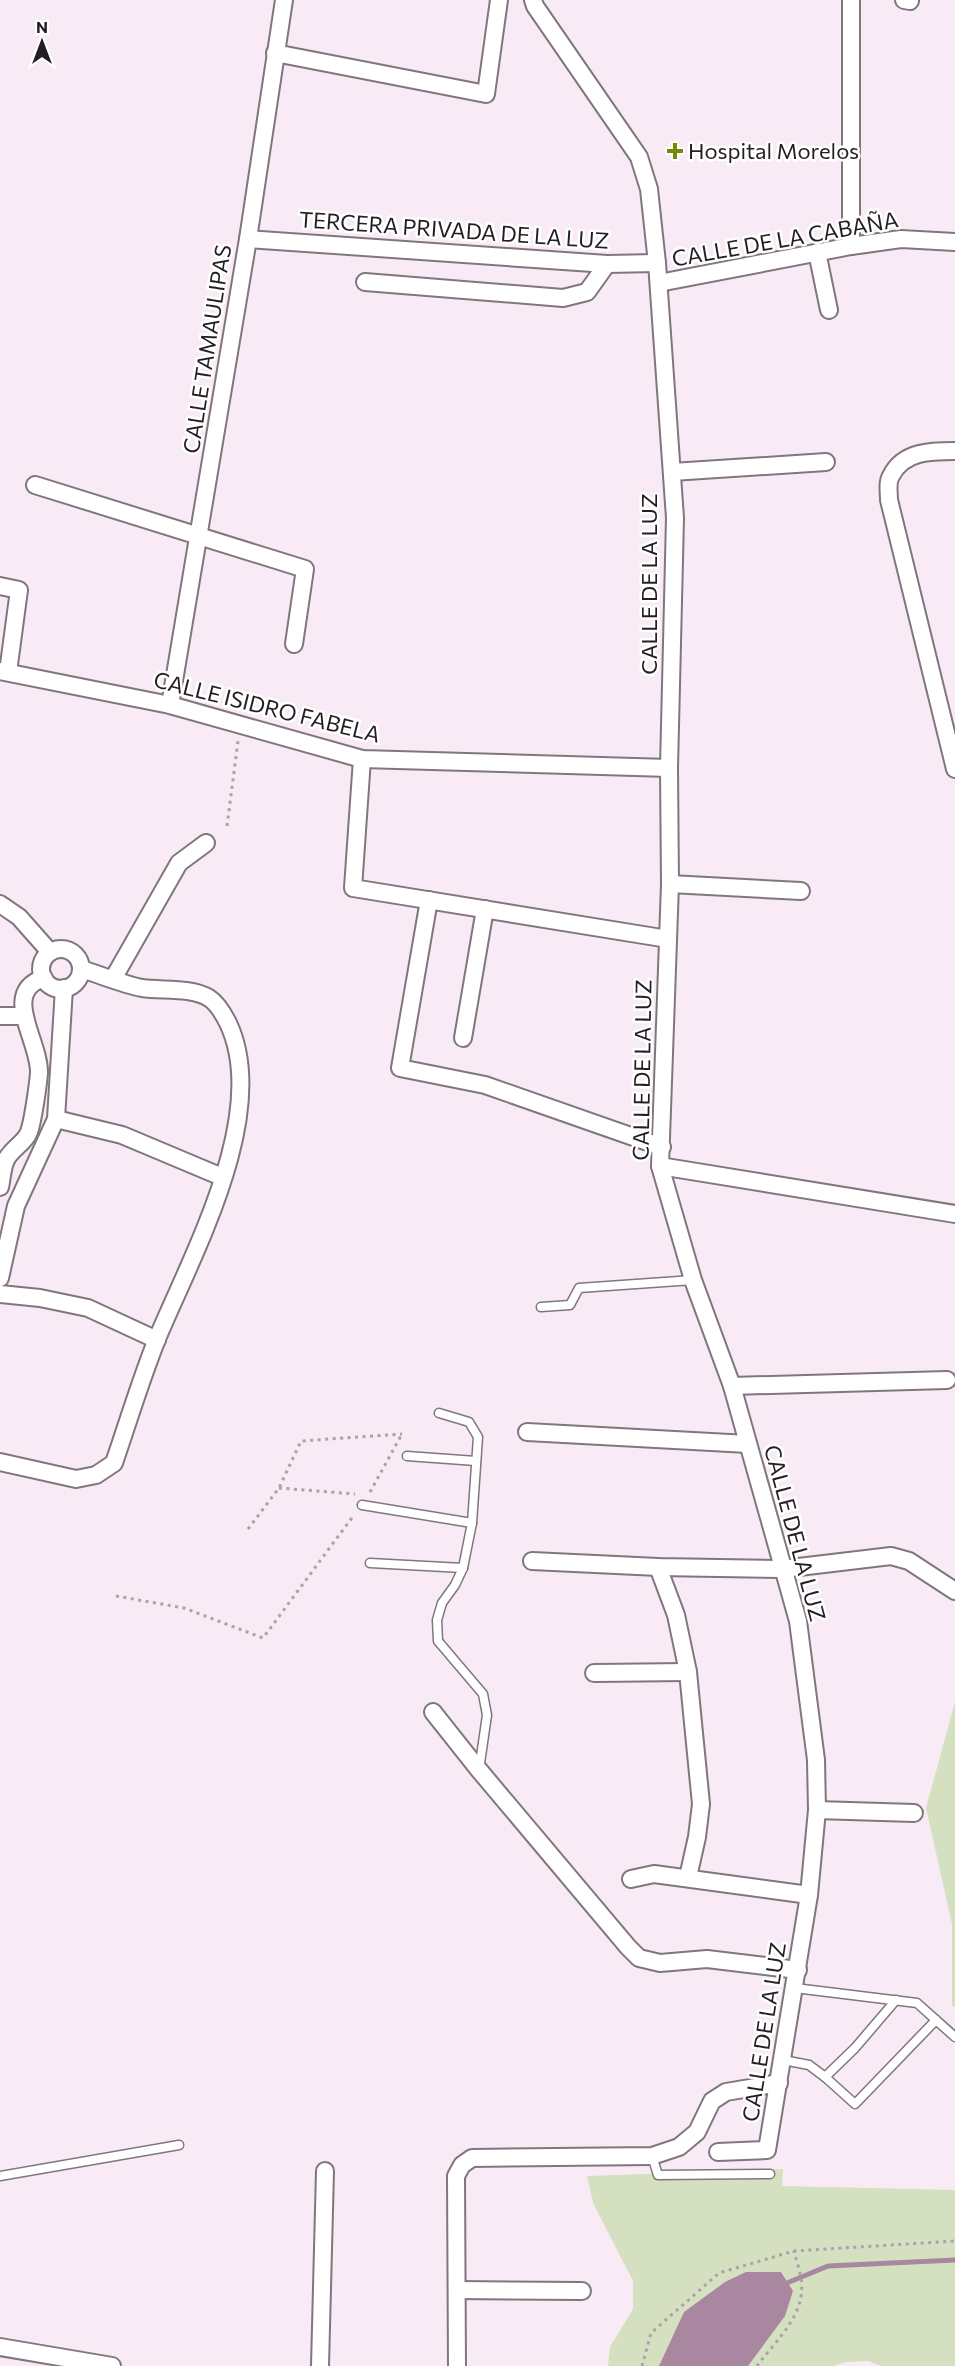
<svg xmlns="http://www.w3.org/2000/svg" width="955" height="2366" viewBox="0 0 955 2366" font-family="Commissioner,sans-serif">
  <style>
    .green { fill: #d5e0c0 }
    .water { fill: #aa87a1 }
    .lines { fill: none; stroke-linecap: round; stroke-linejoin: round }
    .stream { stroke: #aa87a1; stroke-width: 5 }
    .service-casing { stroke: #81767e; stroke-width: 11 }
    .minor-casing { stroke: #81767e; stroke-width: 20 }
    .path { stroke: #aba1a9; stroke-width: 3; stroke-dasharray: 3 4.5; stroke-linecap: butt }
    .service { stroke: #fff; stroke-width: 8 }
    .minor { stroke: #fff; stroke-width: 16 }
    .poi-dot { fill: #718c05; stroke: #fff; stroke-width: 2 }
    .labels { text-anchor: middle; stroke-width: 5; stroke-linejoin: round; paint-order: stroke }
    .poi-label { font-size: 22px; fill: #231e21; stroke: #fff; text-anchor: start }
    .street-label { font-size: 22px; fill: #231e21; stroke: #fff }
  </style>
  <rect width="100%" height="100%" fill="#f8ebf5"/>
  <g class="green">
    <path d="M955,1702V2007L952,2006V1924L926,1808Z"/>
    <path d="M783,2169L782,2186L955,2190V2366H881L868,2361L845,2362L833,2366H608L610,2347L633,2309V2281L593,2203L587,2176Z"/>
  </g>
  <path class="water" d="M746,2272H781L793,2291L785,2316L748,2366H659L684,2312L725,2282Z"/>
  <g class="lines">
    <path class="stream" d="M787,2283L828,2266L955,2260"/>
    <defs>
      <g id="service">
        <path d="M541,1307L570,1305L579,1288L693,1280"/>
        <path d="M439,1413L469,1422L478,1437L472,1523L463,1568L455,1585L442,1603L437,1620L438,1641L483,1694L487,1715L479,1770"/>
        <path d="M407,1456L476,1461"/>
        <path d="M362,1505L472,1523"/>
        <path d="M370,1563L463,1568"/>
        <path d="M795,1988L917,2003L955,2037"/>
        <path d="M783,2060L809,2065L825,2077L855,2048L896,2000"/>
        <path d="M825,2077L855,2104L936,2020"/>
        <path d="M652,2156L658,2175L770,2174"/>
        <path d="M0,2176L179,2145"/>
      </g>
      <g id="minor">
        <path d="M533,0L535,6L639,157L649,189L657,263L675,518L669,768L670,884L660,1166L693,1280L732,1386L798,1621L816,1760L817,1810L809,1895L767,2150L718,2152"/>
        <path d="M904,0L910,1"/>
        <path d="M275,53L486,94L499,0"/>
        <path d="M248,239L607,264L657,263"/>
        <path d="M851,246V0"/>
        <path d="M817,252L829,310"/>
        <path d="M365,282L563,298L587,292L607,264"/>
        <path d="M659,283L851,246L901,239L955,242"/>
        <path d="M955,451C931,451 903,451 891,476C887,482 889,493 889,500L955,769"/>
        <path d="M672,472L826,462"/>
        <path d="M35,485L305,569L294,644"/>
        <path d="M0,586L19,590L8,672"/>
        <path d="M0,671L170,705L362,759L669,768"/>
        <path d="M170,705L248,239L284,0"/>
        <path d="M362,759L353,888L668,939"/>
        <path d="M670,884L801,891"/>
        <path d="M429,900L400,1068L485,1085L662,1147"/>
        <path d="M0,904L19,917L50,952"/>
        <circle cx="61" cy="969" r="20"/>
        <path d="M113,979L179,863L206,843"/>
        <path d="M0,1016H21"/>
        <path d="M463,1038L485,909"/>
        <path d="M56,1119L122,1135L222,1177"/>
        <path d="M660,1166L955,1214"/>
        <path d="M0,1187C2,1179 2,1168 6,1160C11,1149 25,1143 29,1132C33,1121 38,1085 39,1073C40,1041 0,992 44,978"/>
        <path d="M0,1278L16,1206L56,1119L64,988"/>
        <path d="M0,1294L40,1298L88,1308L157,1340"/>
        <path d="M732,1386L947,1380"/>
        <path d="M527,1432L748,1444"/>
        <path d="M0,1462L76,1479L96,1475L114,1463C128,1422 141,1379 157,1339C192,1255 271,1113 228,1023C224,1015 217,1003 209,998C191,987 163,991 142,988C122,984 101,975 81,969"/>
        <path d="M532,1561L658,1567L782,1569L891,1556L909,1561L955,1591"/>
        <path d="M658,1567L676,1615L688,1672L701,1804L697,1837L688,1877"/>
        <path d="M594,1673L688,1672"/>
        <path d="M433,1712L479,1770L628,1947L639,1958L660,1963L707,1959L798,1970"/>
        <path d="M817,1810L914,1813"/>
        <path d="M631,1879L654,1874L809,1895"/>
        <path d="M457,2290L582,2291"/>
        <path d="M0,2347L112,2366"/>
        <path d="M320,2366L325,2171"/>
        <path d="M457,2366L456,2176L462,2165L472,2158L652,2156L679,2147L697,2132L712,2101L726,2092L779,2083"/>
      </g>
    </defs>
    <use href="#service" class="service-casing"/>
    <use href="#minor" class="minor-casing"/>
    <g class="path">
      <path d="M227,826L238,741"/>
      <path d="M279,1488L355,1494"/>
      <path d="M370,1492L402,1434"/>
      <path d="M248,1529L279,1488L301,1441L402,1434"/>
      <path d="M116,1596L184,1608L263,1638L354,1515"/>
      <path d="M642,2366L651,2333L719,2273L794,2251L955,2241"/>
      <path d="M757,2366C776,2340 807,2314 801,2279C800,2270 796,2260 794,2251"/>
    </g>
    <use href="#service" class="service"/>
    <use href="#minor" class="minor"/>
  </g>
  <path class="poi-dot" d="M672 142h6v6h6v6h-6v6h-6v-6h-6v-6h6z"/>
  <g class="labels">
    <g class="poi-label">
      <text x="688" y="159">Hospital Morelos</text>
    </g>
    <g class="street-label">
      <text transform="translate(454 230) rotate(4)" y="8">TERCERA PRIVADA DE LA LUZ</text>
      <text transform="translate(785 239) rotate(-10)" y="8">CALLE DE LA CABAÑA</text>
      <text transform="translate(207 349) rotate(-81)" y="8">CALLE TAMAULIPAS</text>
      <text transform="translate(649 584) rotate(-90)" y="8">CALLE DE LA LUZ</text>
      <text transform="translate(267 707) rotate(14)" y="8">CALLE ISIDRO FABELA</text>
      <text transform="translate(642 1070) rotate(-89)" y="8">CALLE DE LA LUZ</text>
      <text transform="translate(795 1533) rotate(75)" y="8">CALLE DE LA LUZ</text>
      <text transform="translate(764 2032) rotate(-81)" y="8">CALLE DE LA LUZ</text>
    </g>
  </g>
  <g transform="translate(42 42)" stroke="#ffffff" stroke-width="4.5" paint-order="stroke">
  <path d="M0-4.5L10 22L0 15L-10 22Z" fill="#231e21"/>
  <text y="-9" font-size="16" font-weight="bold" text-anchor="middle" fill="#231e21">N</text>
  </g>
</svg>
